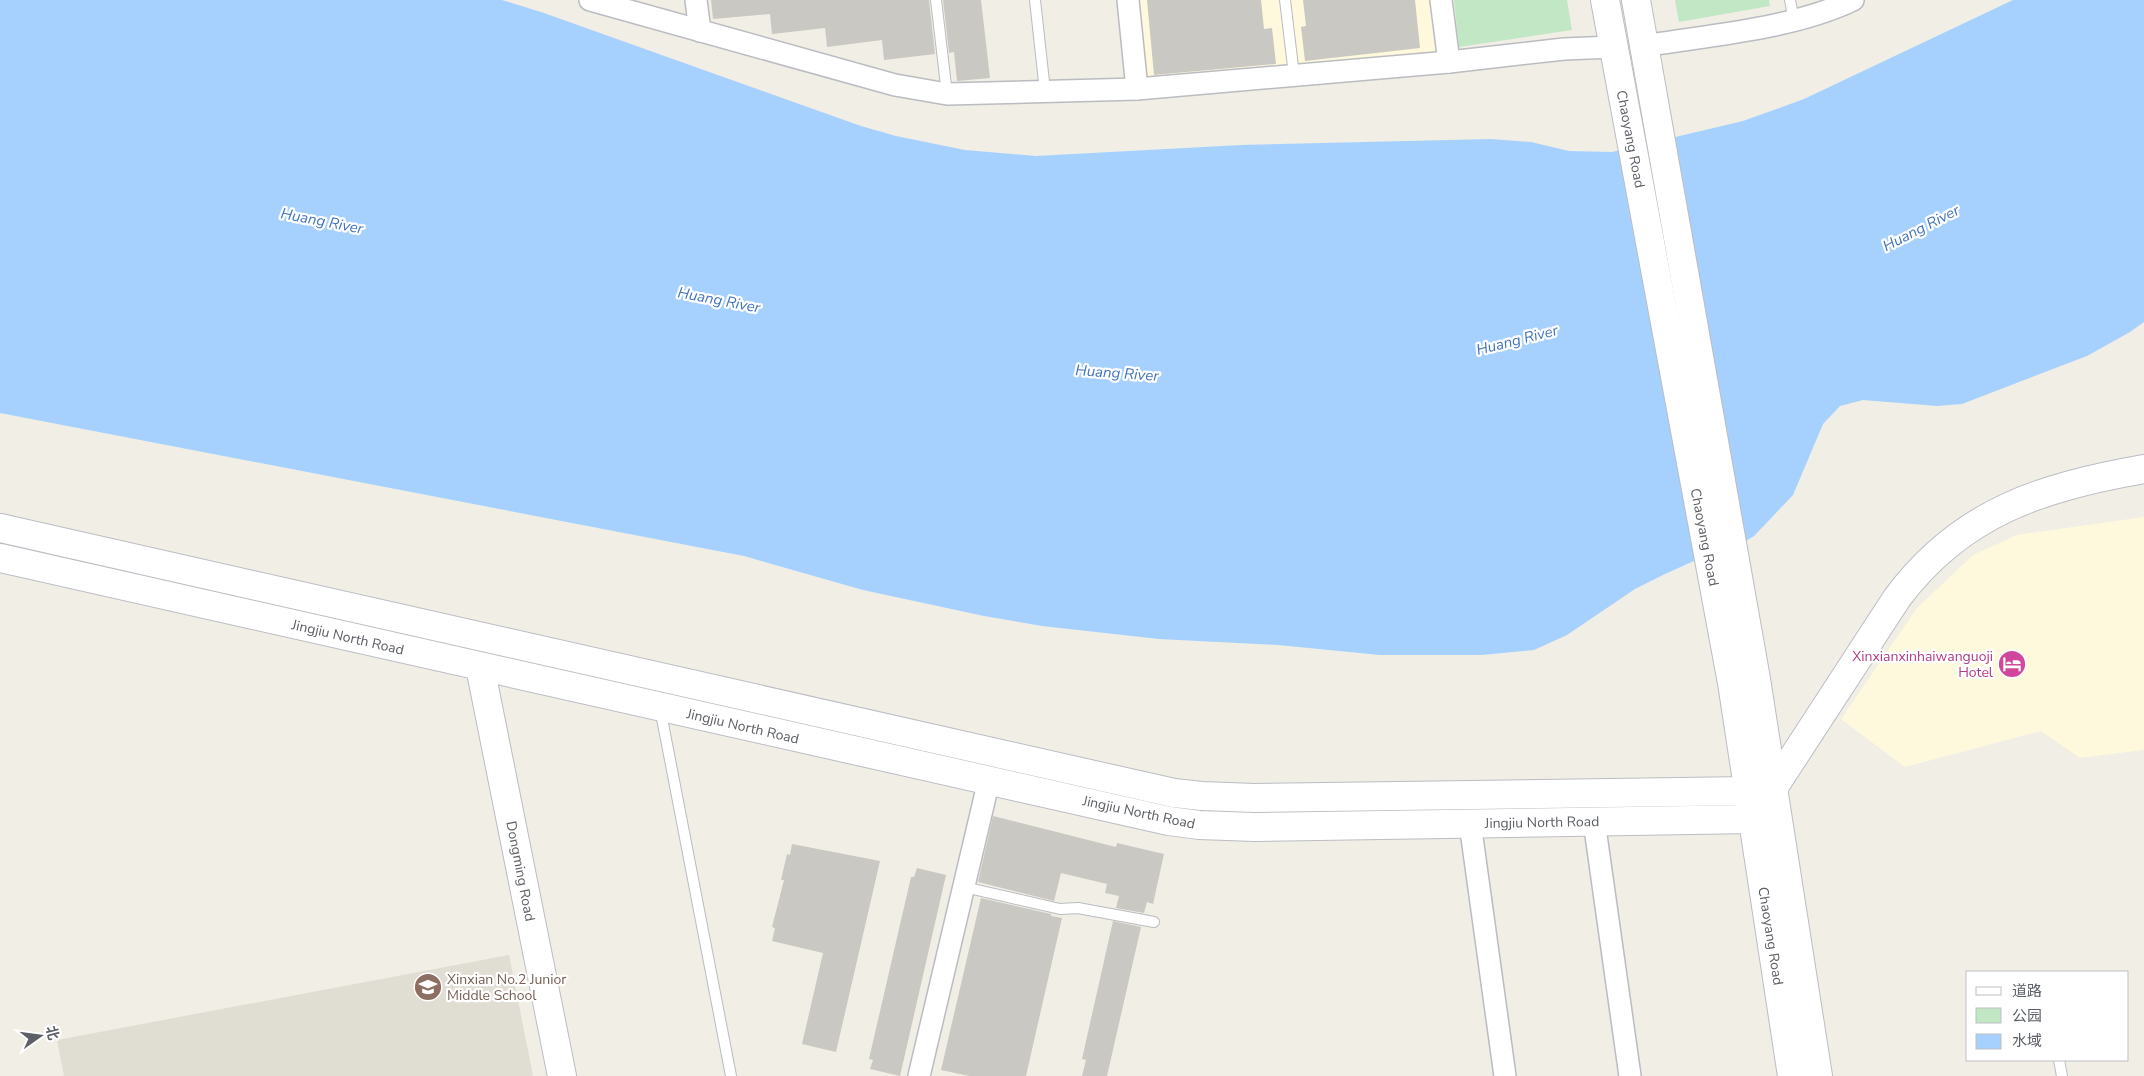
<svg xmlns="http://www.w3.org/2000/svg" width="2144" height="1076" viewBox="0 0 2144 1076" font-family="'Nunito Sans','Noto Sans SC',sans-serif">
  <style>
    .commercial { fill: #fef9dc }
    .education { fill: #e0ddd3 }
    .green { fill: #c2e7c5 }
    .water { fill: #a6d1ff }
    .building { fill: #cac8c2 }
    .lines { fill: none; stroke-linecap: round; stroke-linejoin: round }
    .service-casing { stroke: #babcc1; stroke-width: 12 }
    .minor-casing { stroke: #babcc1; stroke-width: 24 }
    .secondary-casing { stroke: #bbbdc3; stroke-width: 30 }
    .service { stroke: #fff; stroke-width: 10 }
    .minor { stroke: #fff; stroke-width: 21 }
    .secondary { stroke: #fff; stroke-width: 28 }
    .labels { text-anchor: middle; stroke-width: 4.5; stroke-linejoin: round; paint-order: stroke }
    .street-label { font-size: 14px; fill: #5d6066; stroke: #fff }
    .hotel-label { font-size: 14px; fill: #b23c85; stroke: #fff; text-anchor: end }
    .education-label { font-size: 14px; fill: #785e54; stroke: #fff; text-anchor: start }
    .water-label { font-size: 15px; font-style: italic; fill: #4274bd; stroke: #fff }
  </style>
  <rect width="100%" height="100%" fill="#f0eee5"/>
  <g class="commercial">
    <path d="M1133,0H1429L1437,53L1141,82Z"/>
    <path d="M2144,517V750L2080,758L2041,731L1905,767L1841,719L1917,608L1973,555L2017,535Z"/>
  </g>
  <path class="education" d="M509,955L533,1076H64L57,1040Z"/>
  <g class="green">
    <path d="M1454,0H1567L1572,30L1459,47Z"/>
    <path d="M1675,0H1769L1770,6L1679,22Z"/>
  </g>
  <path class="water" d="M0,0H502L544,13L861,126L896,136L965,150L1036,156L1241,145L1491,139L1531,142L1569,151L1612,152L1743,121L1804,99L2013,0H2144V322L2130,332L2087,356L1962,404L1937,406L1863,400L1840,406L1823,424L1793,495L1754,536L1734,548L1694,561L1665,574L1635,589L1567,635L1534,650L1482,655H1380L1278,645L1159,639L1042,626L984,616L863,590L744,556L0,413Z"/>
  <g class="building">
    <path d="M711,0H929L935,54L884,60L882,40L827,47L825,28L772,34L770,14L713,19Z"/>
    <path d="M943,0H981L990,78L957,81L954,52L949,53Z"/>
    <path d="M1147,0H1261L1264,29L1272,28L1276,64L1154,75Z"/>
    <path d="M1303,0H1415L1420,48L1305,61L1301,27L1306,26Z"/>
    <path d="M993,816L1116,847L1117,843L1164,854L1153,904L1147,902L1144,913L1116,908L1119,896L1105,893L1107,884L1061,873L1054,901L978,882Z"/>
    <path d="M792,844L880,861L836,1052L802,1044L823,953L772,941L775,928L772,927L784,880H781L787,854L790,855Z"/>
    <path d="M917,868L946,875L900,1076L870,1069L873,1060L869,1059L911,877H914Z"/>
    <path d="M981,898L1051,914V916L1062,918L1026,1076H969L941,1070Z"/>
    <path d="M1113,921L1141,927L1107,1076H1082L1086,1060L1082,1059Z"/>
  </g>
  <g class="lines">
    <defs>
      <g id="service">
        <path d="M936,0L947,94"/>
        <path d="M1035,0L1045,91"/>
        <path d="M1285,0L1294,75"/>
        <path d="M1790,0L1794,21"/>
        <path d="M660,708L731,1076"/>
        <path d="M964,887L1060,909L1078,908L1154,922"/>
        <path d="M2059,1060L2062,1076"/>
      </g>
      <g id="minor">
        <path d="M590,0L895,85L947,94L1137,89L1449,62L1564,49L1613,47"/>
        <path d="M696,0L700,31"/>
        <path d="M1128,0L1137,89"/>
        <path d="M1441,0L1449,62"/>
        <path d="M1644,46C1711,35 1792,29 1853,0"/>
        <path d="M1594,821L1630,1076"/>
        <path d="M1470,823L1505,1076"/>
        <path d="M919,1076L989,780"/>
      </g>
      <g id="secondary">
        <path d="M1605,0L1732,683L1792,1076"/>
        <path d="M1636,0L1756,679L1818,1076"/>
        <path d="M0,528L1174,793L1202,796L1254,798L1748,791L1769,759"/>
        <path d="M0,558L1169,821L1199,825L1255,827L1753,819L1897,598C1961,512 2042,487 2144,469"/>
        <path d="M480,667L562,1076"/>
      </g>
    </defs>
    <use href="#service" class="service-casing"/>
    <use href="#minor" class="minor-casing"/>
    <use href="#secondary" class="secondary-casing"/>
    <use href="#service" class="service"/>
    <use href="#minor" class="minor"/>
    <use href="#secondary" class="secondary"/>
  </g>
  <defs>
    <symbol id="hotel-disc" viewBox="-11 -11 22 22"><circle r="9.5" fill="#d1479c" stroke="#fff"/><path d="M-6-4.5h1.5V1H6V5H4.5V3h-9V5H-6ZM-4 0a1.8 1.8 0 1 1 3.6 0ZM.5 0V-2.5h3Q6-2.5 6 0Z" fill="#fff"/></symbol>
    <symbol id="school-disc" viewBox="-11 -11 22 22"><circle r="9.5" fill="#8d6e63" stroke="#fff"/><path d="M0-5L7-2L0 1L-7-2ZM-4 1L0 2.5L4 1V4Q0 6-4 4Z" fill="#fff"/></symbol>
  </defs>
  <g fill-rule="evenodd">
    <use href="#hotel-disc" x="1996" y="648" width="32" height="32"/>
    <use href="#school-disc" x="412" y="971" width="32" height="32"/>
  </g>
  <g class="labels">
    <g class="street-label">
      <text transform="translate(1631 139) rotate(79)" y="5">Chaoyang Road</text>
      <text transform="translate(1705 537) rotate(79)" y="5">Chaoyang Road</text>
      <text transform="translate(348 637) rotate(13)" y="5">Jingjiu North Road</text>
      <text transform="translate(743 726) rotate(13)" y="5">Jingjiu North Road</text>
      <text transform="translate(1139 812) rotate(12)" y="5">Jingjiu North Road</text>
      <text transform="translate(1542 822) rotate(-1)" y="5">Jingjiu North Road</text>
      <text transform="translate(521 871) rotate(79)" y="5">Dongming Road</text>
      <text transform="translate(1771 936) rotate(81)" y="5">Chaoyang Road</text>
    </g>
    <g class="hotel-label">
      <text x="1993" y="661">Xinxianxinhaiwanguoji<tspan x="1993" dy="16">Hotel</tspan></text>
    </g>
    <g class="education-label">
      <text x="447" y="984">Xinxian No.2 Junior<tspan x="447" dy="16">Middle School</tspan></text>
    </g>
    <g class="water-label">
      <text transform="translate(322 221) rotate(11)" y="5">Huang River</text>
      <text transform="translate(1921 228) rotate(-27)" y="5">Huang River</text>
      <text transform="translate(719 300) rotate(11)" y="5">Huang River</text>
      <text transform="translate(1517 340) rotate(-14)" y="5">Huang River</text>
      <text transform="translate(1117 373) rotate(4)" y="5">Huang River</text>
    </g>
  </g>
  <rect x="1966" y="971" width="162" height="90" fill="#ffffff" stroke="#bebfc2"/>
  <rect x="1976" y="987" width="25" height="8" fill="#ffffff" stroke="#bebfc2"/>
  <text x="2012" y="996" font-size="15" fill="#5d6066">道路</text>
  <rect x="1976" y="1008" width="25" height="15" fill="#c2e7c5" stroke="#bebfc2"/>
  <text x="2012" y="1021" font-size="15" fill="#5d6066">公园</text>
  <rect x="1976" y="1034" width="25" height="15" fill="#a6d1ff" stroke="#bebfc2"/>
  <text x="2012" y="1046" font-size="15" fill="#5d6066">水域</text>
  <g transform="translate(40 1036) rotate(76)" stroke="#ffffff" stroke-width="4" paint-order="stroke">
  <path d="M0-4L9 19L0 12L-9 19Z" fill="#5d6066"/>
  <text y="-8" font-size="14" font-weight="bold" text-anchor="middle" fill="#5d6066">北</text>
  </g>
</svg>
